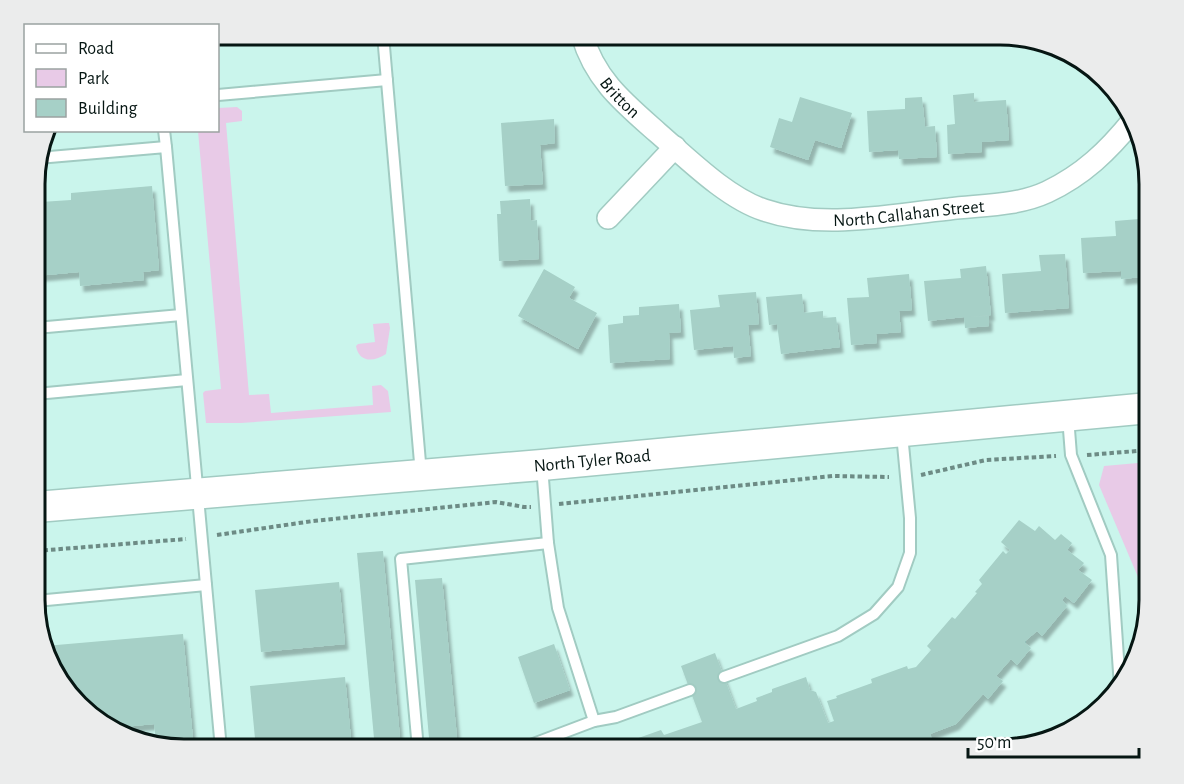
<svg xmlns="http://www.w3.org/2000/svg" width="1184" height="784" viewBox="0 0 1184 784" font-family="'Alegreya Sans',sans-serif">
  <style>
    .green { fill: #e8cae7 }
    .building { fill: #a6d0c7; filter: url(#shadow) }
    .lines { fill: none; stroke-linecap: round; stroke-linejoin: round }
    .service-casing { stroke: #a1cbc2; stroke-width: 14 }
    .minor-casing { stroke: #a1cbc2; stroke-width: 24 }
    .secondary-casing { stroke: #a1cbc2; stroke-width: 33 }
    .path { stroke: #6d8b85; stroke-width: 4; stroke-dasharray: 4.5 3; stroke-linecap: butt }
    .service { stroke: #fff; stroke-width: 10 }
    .minor { stroke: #fff; stroke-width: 21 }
    .secondary { stroke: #fff; stroke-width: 30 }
    .labels { text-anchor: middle; stroke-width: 6; stroke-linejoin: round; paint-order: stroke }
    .street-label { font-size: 18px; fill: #061613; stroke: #fff }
    .rim { fill: none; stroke: #061613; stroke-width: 3 }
  </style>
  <defs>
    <filter id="shadow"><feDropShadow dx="3.5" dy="6" stdDeviation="1.5" flood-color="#0004"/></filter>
  </defs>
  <rect width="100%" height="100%" fill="#caf5ec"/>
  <g class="green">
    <path d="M237,107L242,111V121L226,123L249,395L269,394L271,413L373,405L372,386L381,385L388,391L391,412L241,423H206L203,393L205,391L221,389L198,131L218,130V108Z"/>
    <path d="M386,323H389L390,328L386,354C374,362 359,363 356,346L358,344L375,342L373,324Z"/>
    <path d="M1149,462V603L1099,485L1104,466Z"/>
  </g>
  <g class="building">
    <path d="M974,93V102L1006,100L1009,140L982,142V152L948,154L947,125L955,124L953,95Z"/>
    <path d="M800,97L852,113L841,148L815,140L808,160L770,147L779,118L792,122Z"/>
    <path d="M922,97L925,127L935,126L937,157L899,159L898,150L869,152L867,111L905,109V98Z"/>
    <path d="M554,119L555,143L540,145L543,184L505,186L501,123Z"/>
    <path d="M36,166H37L41,202L71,200V193L152,186L159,270L143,272L144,280L80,286L79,272L36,276Z"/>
    <path d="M530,199L531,221L537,220L539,259L499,261L497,214H501L500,201Z"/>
    <path d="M1139,219L1143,277L1121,279V271L1083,273L1081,238L1116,236L1115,221Z"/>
    <path d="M1065,254L1069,308L1005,313L1002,274L1041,271L1039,255Z"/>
    <path d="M986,266L991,315L968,317L989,316V326L965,328L964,317L928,321L924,281L961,278L960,269Z"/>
    <path d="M544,269L575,287L569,298L597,313L578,349L518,316Z"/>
    <path d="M909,274L912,310L899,311L901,332L876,334L877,343L851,345L847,298L869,297L867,278Z"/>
    <path d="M756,292L759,324L748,325L751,356L734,358L733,346L694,350L690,310L720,307L718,295Z"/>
    <path d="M802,294L804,313L823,311V318L836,317L840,347L781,354L777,324L769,325L766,297Z"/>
    <path d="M679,304L681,332L669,333L670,359L610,363L608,325L623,323V316L639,315V307Z"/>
    <path d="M1019,520L1035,531L1039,526L1055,540L1061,534L1072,543L1067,550L1084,563L1078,570L1092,580L1074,603L1065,596L1062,600L1067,606L1042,636L1037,631L1024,642L1031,648L1017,665L1011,659L996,676L1003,681L988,699L983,694L956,724L930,734L933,742L912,749L909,742L891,749H855L853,745L845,748L842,740L835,743L837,749H629L627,742L661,730L664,735L702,722L681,666L715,653L736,709L757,701L756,698L772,692V689L806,677L810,690L816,692L828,723L834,721L827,701L837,698L836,696L872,683L871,679L907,666L908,669L916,667L931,650L927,646L952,617L955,619L977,593L975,592L982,584L979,580L1003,551L1006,554L1010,550L1001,542Z"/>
    <path d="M383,551L401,749H375L357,553Z"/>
    <path d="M442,578L458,749H430L415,580Z"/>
    <path d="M339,582L345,644L261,652L255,590Z"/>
    <path d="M183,634L193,739L160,742L156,741L154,724L113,728L101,724L55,675L45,646Z"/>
    <path d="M554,644L570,690L534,703L518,657Z"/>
    <path d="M345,677L352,749H325L324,748L256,749L250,686Z"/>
  </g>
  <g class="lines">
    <defs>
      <g id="service">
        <path d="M383,35L421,474"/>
        <path d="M218,95L387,80"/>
        <path d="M164,130L166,147"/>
        <path d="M38,158L166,147L221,749"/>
        <path d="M36,328L181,315"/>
        <path d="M36,394L187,380"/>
        <path d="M1068,417L1071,455L1111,555L1120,687"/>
        <path d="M542,466L548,543L558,608L594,721"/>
        <path d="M36,601L206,585"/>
        <path d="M724,677L838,636L874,614L898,587L910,553V518L902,434"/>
        <path d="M418,749L401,559L548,543"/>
        <path d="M520,749L594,721L616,717L690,690"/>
      </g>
      <g id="minor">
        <path id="s1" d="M582,35C595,80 624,103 658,133C688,159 727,198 764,210C822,230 889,215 949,209C981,205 1017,206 1047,192C1083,175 1108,151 1133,120"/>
        <path d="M608,218L675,147"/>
      </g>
      <g id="secondary">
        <path id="s2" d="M36,507L542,465L1149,408"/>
      </g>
    </defs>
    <use href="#service" class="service-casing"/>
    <use href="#minor" class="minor-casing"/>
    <use href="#secondary" class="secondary-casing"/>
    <g class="path">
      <path d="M1087,455L1149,450"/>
      <path d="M921,475L986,460L1056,456"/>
      <path d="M559,504L833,476L889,477"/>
      <path d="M217,535L313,521L496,502L524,507H531"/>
      <path d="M36,551L186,539"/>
    </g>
    <use href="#service" class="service"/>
    <use href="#minor" class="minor"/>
    <use href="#secondary" class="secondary"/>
  </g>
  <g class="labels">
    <g class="street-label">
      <text dy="6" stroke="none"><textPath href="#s1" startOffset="74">Britton</textPath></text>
      <text dy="6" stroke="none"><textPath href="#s1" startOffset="404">North Callahan Street</textPath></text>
      <text dy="6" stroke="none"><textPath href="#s2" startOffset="558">North Tyler Road</textPath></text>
    </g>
  </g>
  <path d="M0 0H1184V784H0ZM184 45H1000A139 139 0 0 1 1139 184V600A139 139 0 0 1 1000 739H184A139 139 0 0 1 45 600V184A139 139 0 0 1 184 45Z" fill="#ebecec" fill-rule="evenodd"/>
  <path class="rim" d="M184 45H1000A139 139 0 0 1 1139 184V600A139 139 0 0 1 1000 739H184A139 139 0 0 1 45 600V184A139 139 0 0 1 184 45Z"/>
  <rect x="24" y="24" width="195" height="108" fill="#ffffff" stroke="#9ba2a1" stroke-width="1.5"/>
  <rect x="36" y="44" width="30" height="9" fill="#ffffff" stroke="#9ba2a1" stroke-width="1.5"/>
  <text x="78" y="54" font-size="18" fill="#061613">Road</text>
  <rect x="36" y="69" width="30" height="18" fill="#e8cae7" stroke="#9ba2a1" stroke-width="1.5"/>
  <text x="78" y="84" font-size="18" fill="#061613">Park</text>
  <rect x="36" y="99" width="30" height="18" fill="#a6d0c7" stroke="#9ba2a1" stroke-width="1.5"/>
  <text x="78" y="114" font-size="18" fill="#061613">Building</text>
  <path d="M968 748v9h171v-9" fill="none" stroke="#061613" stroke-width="3"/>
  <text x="977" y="748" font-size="18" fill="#061613" stroke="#ffffff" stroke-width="4.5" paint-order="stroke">50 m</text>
</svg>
